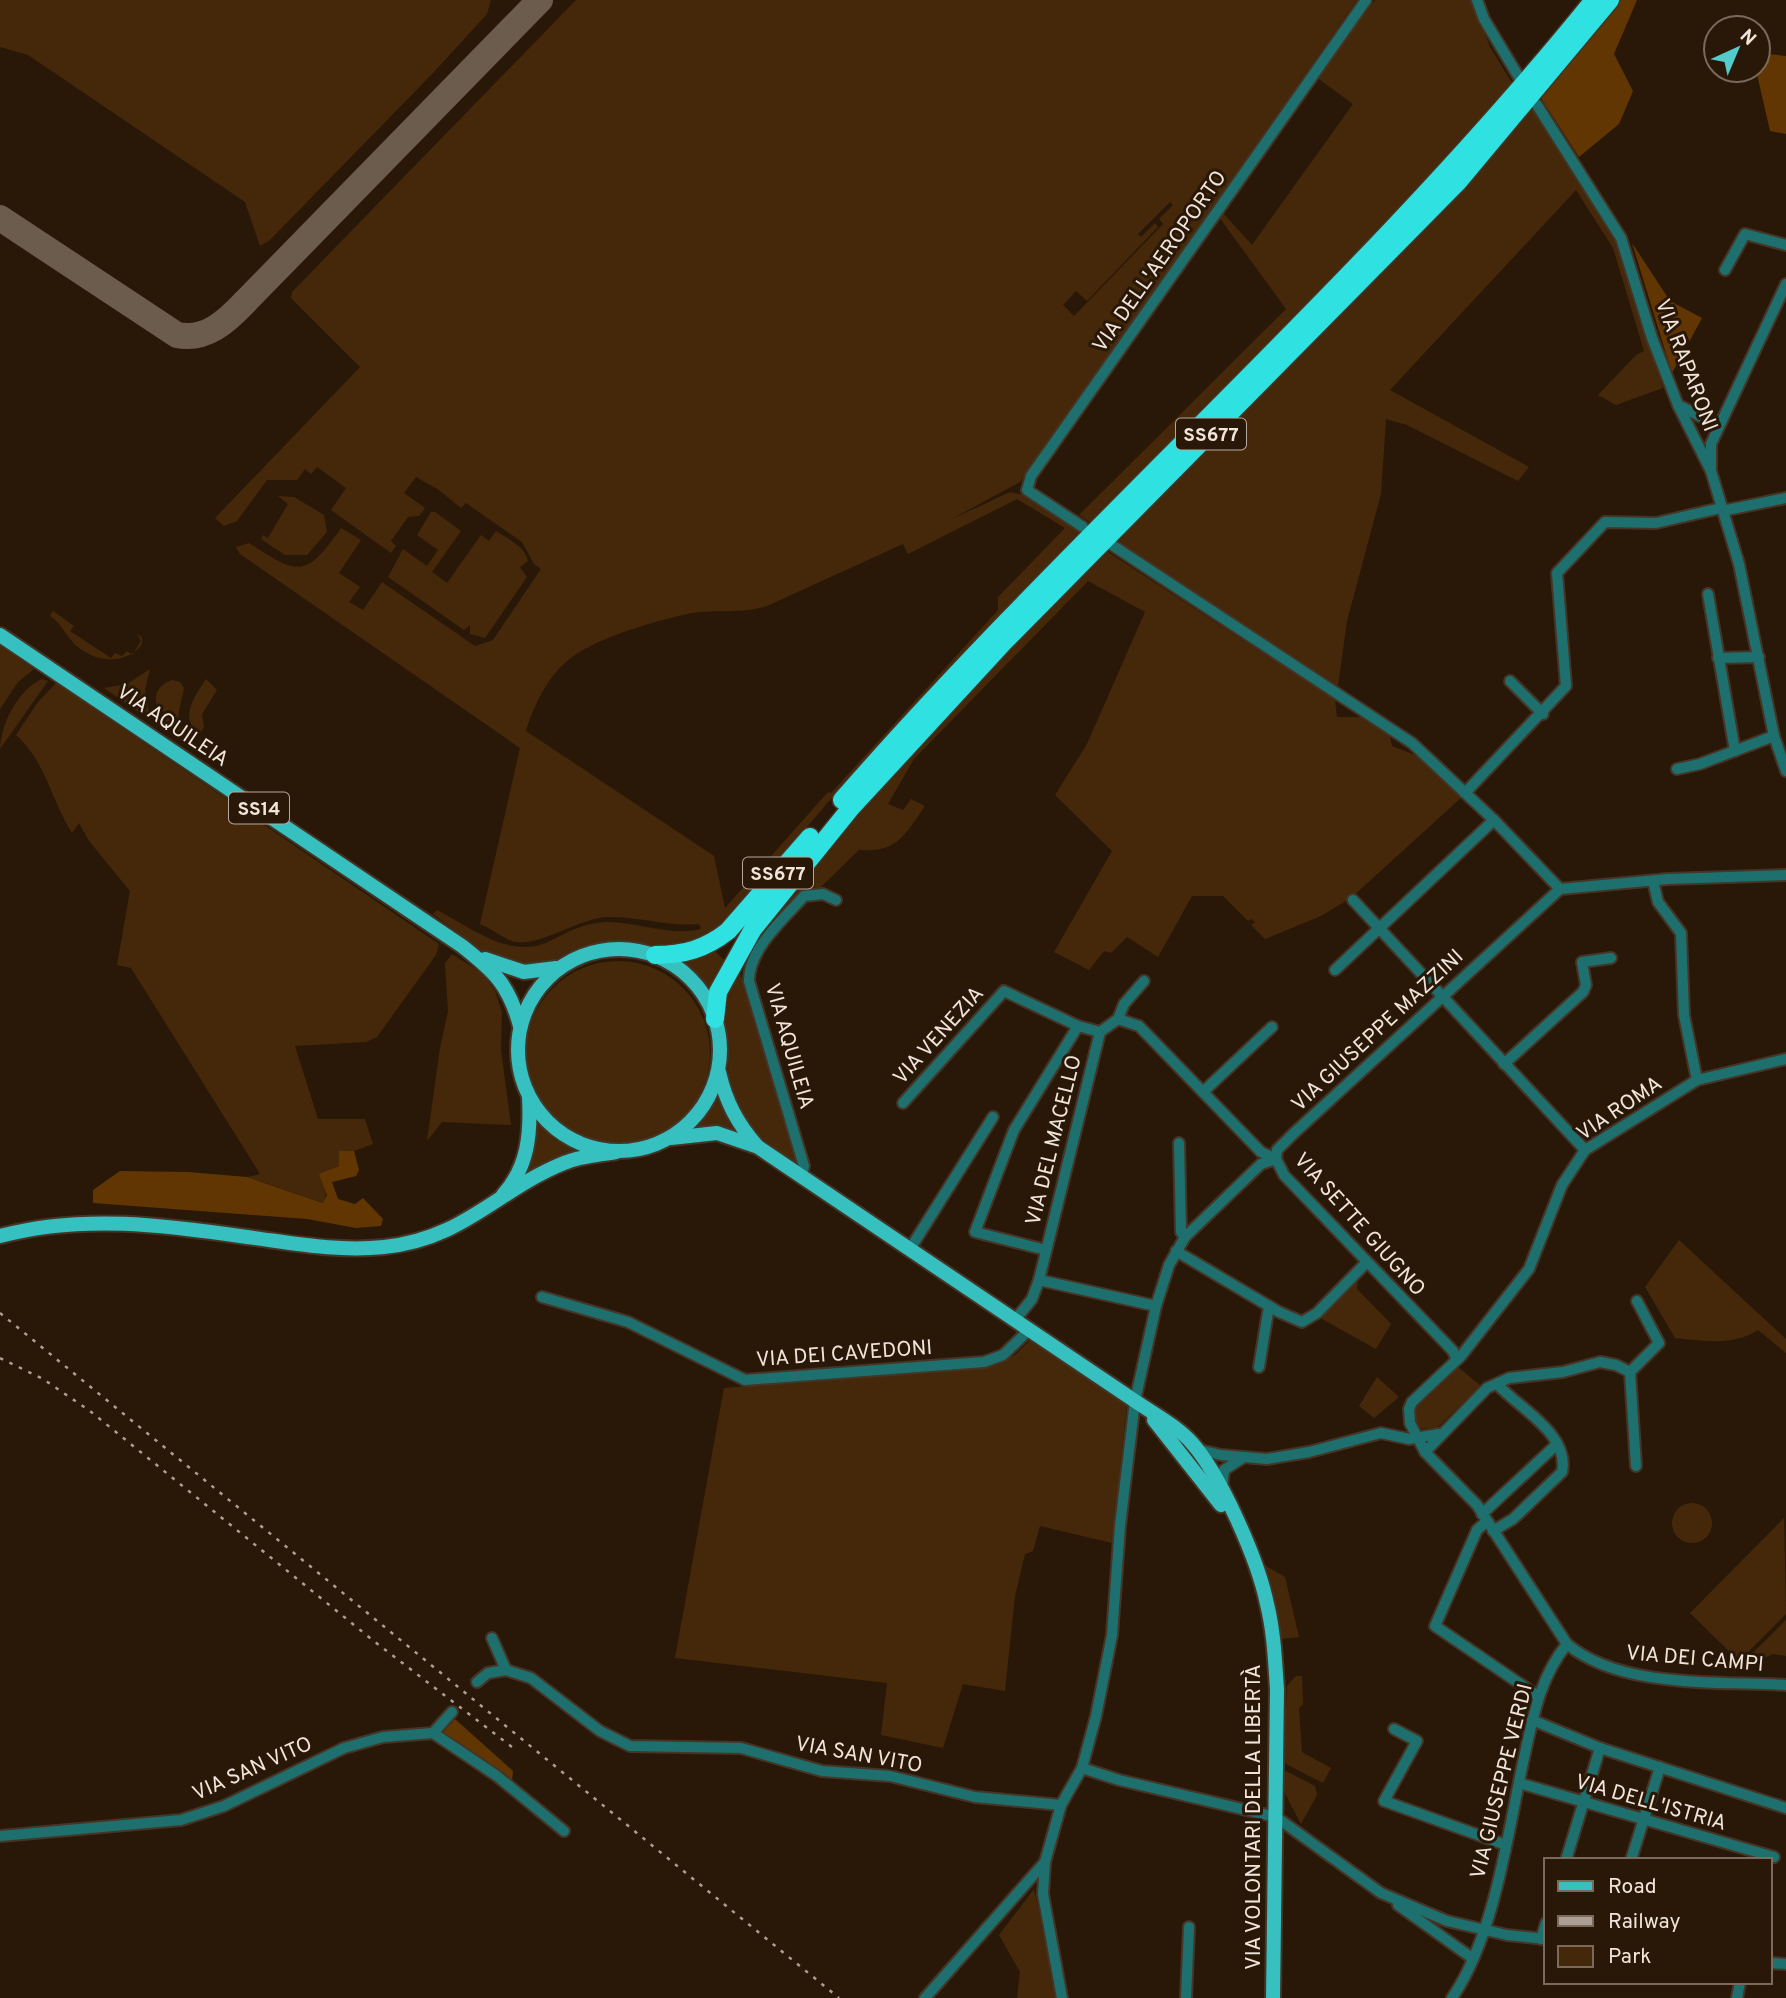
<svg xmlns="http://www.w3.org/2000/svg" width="1786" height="1998" viewBox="0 0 1786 1998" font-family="Overpass,sans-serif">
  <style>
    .green { fill: #452809; fill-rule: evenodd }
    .forest { fill: #613602 }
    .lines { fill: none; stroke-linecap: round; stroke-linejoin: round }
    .taxiway { stroke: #6b5c4e; stroke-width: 26 }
    .minor-casing { stroke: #453526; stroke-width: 14 }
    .major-casing { stroke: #453526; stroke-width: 18 }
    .highway-casing { stroke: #453526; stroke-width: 21 }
    .minor { stroke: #1e706f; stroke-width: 10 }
    .major { stroke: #36c0c0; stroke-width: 14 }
    .highway { stroke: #2fe1e1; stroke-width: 18 }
    .rail { stroke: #ad9f93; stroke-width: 2.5; stroke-dasharray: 3.5 7; stroke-linecap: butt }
    .labels { text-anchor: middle; stroke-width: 6; stroke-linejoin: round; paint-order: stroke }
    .shield { fill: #291808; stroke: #b5a89c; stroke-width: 2 }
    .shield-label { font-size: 19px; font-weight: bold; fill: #f1e5db }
    .street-label { font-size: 21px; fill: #f1e5db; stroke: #291808 }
  </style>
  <rect width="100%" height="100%" fill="#291808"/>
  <g class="green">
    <path d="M0,0H491L487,14L434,72L269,241L260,246L245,202L28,55L0,47Z"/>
    <path d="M576,0H1357L1020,482L950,520L1010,492L1024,495L1081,532L835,794L719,930L690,945L660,947L625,941L590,944L545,964L523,967L501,962L482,951L433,914L437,910C470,927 512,961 550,941C568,932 584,923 605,922C637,921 669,937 701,929L699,924C668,927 639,916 607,917C575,919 535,951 509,940C499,935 490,928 480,924L520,748L240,554L236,547L249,543C299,576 306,578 341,528L361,540L339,573L360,587L349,602L363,610L382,582L475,646L493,640L541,569L534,564L522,542L466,503L461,508L439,490L416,477L404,493L425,508L419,516L408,517L391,541L396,546L391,553L331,510L346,488L317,467L311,474L305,469L297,480H267L237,521L224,526L215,518L360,367L291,298L292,292ZM1170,202L1173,205L1159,219L1163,224L1074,316L1063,305L1076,291L1087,301L1158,227L1155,223L1141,237L1138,234ZM1017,499L1065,528L998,597V610L831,793L828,792L725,908L714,856L526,731C534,705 548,675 571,658C598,637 658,620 692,613C717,609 742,614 767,606L903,544L908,554Z"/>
    <path d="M1375,0H1472L1490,47L1514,86L1416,197L1091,523L1079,515L1286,309L1219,217L1222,212L1252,245L1353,104L1316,77Z"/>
    <path d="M1533,108L1597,204L1625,261L1663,388L1616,405L1598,395L1636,355L1644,351L1613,248L1576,190L1390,390L1529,467L1518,481L1407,425L1386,419L1381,494L1347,621L1338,686L1114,539L1485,161Z"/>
    <path d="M278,496L294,497L324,515L327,532L307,555H285L261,539L263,535L268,538L288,504Z"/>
    <path d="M431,512H435L461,531L432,572L447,583L481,535L489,541L496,531C508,539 525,546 528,561L520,567L527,577L485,638L470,634V625L464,630L388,577L403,549L427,566L438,550L417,535Z"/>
    <path d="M1105,550L1335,700L1337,717H1360L1390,736L1392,746L1418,756L1462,797L1351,898L1321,916L1265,939L1251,925L1255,922L1251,919L1248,921L1223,896H1192L1158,957L1127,937L1111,953L1104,951L1089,970L1054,952L1112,851L1055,795L1087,744L1145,612L1088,581L914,759L888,804L903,810L911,799L925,806C905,835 897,853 859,850L820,888L808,887C784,914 756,940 740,973L797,1159L796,1164L744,1125L729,1092L727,1035L721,1004L730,974L792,891L953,705Z"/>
    <path d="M53,611L74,626L70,631L111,658L115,653L122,656L127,651L132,655L141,641L137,633L142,638V644C125,667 90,663 71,640C63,631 61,623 50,616Z"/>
    <path d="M0,645L34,669L18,682L0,709Z"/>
    <path d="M150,669L145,690L150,720L104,688L127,684Z"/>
    <path d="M42,679L48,681L0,749C1,723 18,690 42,679Z"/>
    <path d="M206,679L217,690L202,714L204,727L200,734C178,718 195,696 206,679Z"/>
    <path d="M172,680L180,682L184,688C181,707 173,718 186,736L183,739C168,726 137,693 172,680Z"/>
    <path d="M56,683L439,944L436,955L377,1037L366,1042L295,1046L318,1119H365L373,1144L354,1151H339L340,1165L330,1171L324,1203L247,1177L260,1174L131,968L117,965L130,891L89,841L79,823L72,833C51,800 46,762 16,735L38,702Z"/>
    <path d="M711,947L725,961L716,976L710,998L693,979L671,961Z"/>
    <path d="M452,954L482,973L495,991L502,1012L501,1050L511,1125L442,1122L427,1141L440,1048L448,1011L445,963Z"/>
    <circle cx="618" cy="1053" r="92"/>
    <path d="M715,1094L733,1130L694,1129V1127Z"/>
    <path d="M536,1121L555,1140L575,1151L522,1181Z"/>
    <path d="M1679,1240L1786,1339V1353L1758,1330C1734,1346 1703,1341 1675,1338L1645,1287Z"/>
    <path d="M1358,1279L1357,1289L1391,1324L1376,1349L1322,1319L1324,1310Z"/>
    <path d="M1030,1340L1127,1404L1112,1543L1040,1526L1033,1551L1025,1554L1015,1596L1005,1691L963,1684L943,1748L881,1735L887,1683L675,1658L724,1388L991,1365L1015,1355Z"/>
    <path d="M1458,1367L1481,1386L1438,1427L1422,1429L1416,1423L1415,1408Z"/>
    <path d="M1377,1377L1399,1397L1374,1418L1359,1406Z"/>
    <circle cx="1692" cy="1523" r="20"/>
    <path d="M1784,1518L1786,1614L1739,1661L1690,1613Z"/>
    <path d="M1261,1563L1285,1577L1299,1637L1282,1639Z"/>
    <path d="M1786,1620V1656L1773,1654L1732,1673Z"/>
    <path d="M1296,1676H1302L1303,1704L1299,1708L1302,1752L1331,1768L1323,1783L1282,1762L1281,1717L1286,1708L1287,1686Z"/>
    <path d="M1282,1769L1315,1786L1317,1795L1301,1824L1282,1788Z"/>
    <path d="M1034,1889L1058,1998H1017L1020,1972L999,1935Z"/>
  </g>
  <g class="forest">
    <path d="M1621,0H1637L1614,54L1633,91L1619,124L1579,157L1541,98Z"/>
    <path d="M1758,53L1786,56V134L1770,131L1756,70Z"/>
    <path d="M1632,243L1670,301L1702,318L1672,373Z"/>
    <path d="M339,1151H354L359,1170L356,1176L332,1182L338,1199L355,1204L363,1198L383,1219L381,1226L356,1228L307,1219L93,1203V1190L120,1171L188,1172L247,1177L323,1203L327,1195L319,1174L339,1166Z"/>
    <path d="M455,1719L513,1771L512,1781L444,1737L443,1732Z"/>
  </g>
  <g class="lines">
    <g class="taxiway">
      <path d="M0,218L177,335C206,341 227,321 245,302"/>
      <path d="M244,303L540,0"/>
    </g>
    <defs>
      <g id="minor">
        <path d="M1477,0L1484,19L1520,79"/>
        <path d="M1537,105L1621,238L1652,338L1678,405L1711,471L1739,564L1774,736L1786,771"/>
        <path d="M1725,270L1745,234L1786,245"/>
        <path d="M1678,405L1719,426"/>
        <path d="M1711,467V444L1786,284"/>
        <path d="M1722,511L1786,498"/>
        <path d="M1083,527L1027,490L1031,476L1366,0"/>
        <path d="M1109,543L1412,743L1494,820L1560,889"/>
        <path d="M1708,594L1735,751"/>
        <path d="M1718,658L1759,657"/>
        <path d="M1510,681L1543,714"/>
        <path d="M1677,769L1700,764L1774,736"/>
        <path d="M1465,793L1566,686L1557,573L1605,522L1656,523L1721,508"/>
        <path d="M1653,881L1658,902L1681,933L1684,1015L1697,1080"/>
        <path d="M1353,900L1585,1150"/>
        <path d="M1335,970L1494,820"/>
        <path d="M1118,1019L1139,1026L1261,1152L1276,1159L1284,1175L1453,1351L1456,1358"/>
        <path d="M1786,1059L1697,1080L1585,1150L1562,1185L1529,1269L1461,1356L1412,1402L1409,1409L1410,1423L1425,1452L1477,1505L1567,1644C1621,1689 1718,1681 1786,1685"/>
        <path d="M1504,1064L1583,992L1586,985L1582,962L1611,958"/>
        <path d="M1203,1092L1272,1027"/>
        <path d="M903,1103L1004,991L1078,1026"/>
        <path d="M1179,1143L1181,1232L1185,1237"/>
        <path d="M1276,1159L1277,1150L1293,1134L1560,889L1668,879L1786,875"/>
        <path d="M802,1176L804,1166L749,981C749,948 784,919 804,896L823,894L836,900"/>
        <path d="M910,1249L993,1117"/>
        <path d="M1046,1250L975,1232L1014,1130L1078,1026L1100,1032"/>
        <path d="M1176,1251L1279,1312L1302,1322L1317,1313L1366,1263"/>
        <path d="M1039,1280L1156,1306"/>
        <path d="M542,1297L628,1322L745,1380L984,1362L1003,1355L1029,1330"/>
        <path d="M1015,1320L1032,1299L1039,1280L1100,1032L1118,1019L1124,1004L1144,981"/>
        <path d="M1259,1367L1269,1306"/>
        <path d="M1630,1372L1636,1466"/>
        <path d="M1195,1449L1221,1455L1267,1459L1309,1452L1381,1433L1409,1439L1439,1434"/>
        <path d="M1425,1452L1487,1388L1509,1378L1563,1372L1600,1362L1616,1365L1630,1372L1659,1343L1637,1301"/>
        <path d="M1222,1489L1224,1470L1244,1457"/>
        <path d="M1482,1514L1556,1445"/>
        <path d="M1487,1521L1477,1530L1435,1626L1538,1696"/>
        <path d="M1493,1531L1513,1519L1562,1472C1570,1434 1519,1408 1498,1385"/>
        <path d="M492,1638L506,1670"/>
        <path d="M477,1682L488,1673L506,1670L531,1678L600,1731L630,1746L741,1748L822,1771L890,1776L975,1797L1061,1805"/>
        <path d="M1532,1720L1600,1748L1786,1808"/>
        <path d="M1394,1729L1417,1741L1384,1801L1506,1845"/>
        <path d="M433,1733L497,1776L564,1831"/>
        <path d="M1082,1768L1119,1780L1276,1817L1381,1893L1447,1921L1507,1935L1546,1939"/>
        <path d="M1519,1783L1774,1857"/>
        <path d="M0,1836L181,1820L224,1806L344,1748L383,1737L433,1733L452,1712"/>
        <path d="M1566,1860L1600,1748"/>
        <path d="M1631,1860L1660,1767"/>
        <path d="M1398,1905L1472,1958"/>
        <path d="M1541,1939L1546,1923"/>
        <path d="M1770,1963L1786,1964"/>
        <path d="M925,1998L1045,1862"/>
        <path d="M1062,1998L1043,1894L1045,1862L1061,1805L1082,1768L1096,1716L1112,1635L1120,1526L1135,1401L1156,1306L1169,1265L1185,1237L1261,1164L1276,1159"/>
        <path d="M1186,1998L1189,1927"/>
        <path d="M1452,1998C1495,1936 1508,1831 1524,1758C1533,1717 1540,1677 1567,1644"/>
        <path d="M1737,1998L1740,1982"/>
      </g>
      <g id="major">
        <path d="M0,635L462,946C495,972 509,985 520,1026"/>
        <circle cx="619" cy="1050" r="101"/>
        <path d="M485,959L524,972L556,968"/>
        <path d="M719,1072C726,1102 737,1123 757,1146"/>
        <path d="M671,1138L717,1133L758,1147L1135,1401C1154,1414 1177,1426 1192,1443C1221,1476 1258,1560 1267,1604C1274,1632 1275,1661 1277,1689L1273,1998"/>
        <path d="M503,1195C528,1167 531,1134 529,1098"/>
        <path d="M0,1236C82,1214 165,1225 247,1237C293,1243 337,1252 384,1247C464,1239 497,1190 564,1163C580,1156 599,1155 616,1152"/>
        <path d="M1154,1420L1221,1505"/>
      </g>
      <g id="highway">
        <path d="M842,800C1083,524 1364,285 1594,0"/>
        <path d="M655,955C684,955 705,949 728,931L810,837"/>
        <path d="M715,1019L718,992L753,929L850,809L1005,641L1458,182L1610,0"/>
      </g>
    </defs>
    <use href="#minor" class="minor-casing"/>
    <use href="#major" class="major-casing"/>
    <use href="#highway" class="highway-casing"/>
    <use href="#minor" class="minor"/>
    <use href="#major" class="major"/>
    <use href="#highway" class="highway"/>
    <g class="rail">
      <path d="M0,1313L839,1998"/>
      <path d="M0,1358L43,1379L90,1411L375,1642L512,1747"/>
    </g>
  </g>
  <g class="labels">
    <g class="shield">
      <rect x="1176" y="418.5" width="70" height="31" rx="5"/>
      <rect x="229" y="792.5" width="60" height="31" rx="5"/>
      <rect x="743" y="857.5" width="70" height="31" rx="5"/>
    </g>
    <g class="shield-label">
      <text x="1211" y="441">SS677</text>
      <text x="259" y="815">SS14</text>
      <text x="778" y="880">SS677</text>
    </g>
    <g class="street-label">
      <text transform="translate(1159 261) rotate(-55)" y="7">VIA DELL'AEROPORTO</text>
      <text transform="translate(1687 365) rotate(69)" y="7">VIA RAPARONI</text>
      <text transform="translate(173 725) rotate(34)" y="7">VIA AQUILEIA</text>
      <text transform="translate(1377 1030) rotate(-43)" y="7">VIA GIUSEPPE MAZZINI</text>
      <text transform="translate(938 1035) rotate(-48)" y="7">VIA VENEZIA</text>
      <text transform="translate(790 1046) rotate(74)" y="7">VIA AQUILEIA</text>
      <text transform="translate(1619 1108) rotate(-34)" y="7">VIA ROMA</text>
      <text transform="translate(1053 1140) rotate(-76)" y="7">VIA DEL MACELLO</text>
      <text transform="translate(1360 1224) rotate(48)" y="7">VIA SETTE GIUGNO</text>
      <text transform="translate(844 1353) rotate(-4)" y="7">VIA DEI CAVEDONI</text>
      <text transform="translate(1695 1658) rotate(5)" y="7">VIA DEI CAMPI</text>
      <text transform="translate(859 1754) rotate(10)" y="7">VIA SAN VITO</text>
      <text transform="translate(252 1768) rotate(-24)" y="7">VIA SAN VITO</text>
      <text transform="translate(1501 1781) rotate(-76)" y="7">VIA GIUSEPPE VERDI</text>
      <text transform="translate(1651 1802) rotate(16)" y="7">VIA DELL'ISTRIA</text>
      <text transform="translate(1253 1817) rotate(-90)" y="7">VIA VOLONTARI DELLA LIBERTÀ</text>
    </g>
  </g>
  <rect x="1544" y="1858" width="228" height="126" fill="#291808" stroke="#796a5c" stroke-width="2"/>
  <rect x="1558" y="1881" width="35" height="10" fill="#36c0c0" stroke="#796a5c" stroke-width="2"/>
  <text x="1608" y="1893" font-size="21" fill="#f1e5db">Road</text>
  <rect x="1558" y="1916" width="35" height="10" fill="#ad9f93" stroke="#796a5c" stroke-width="2"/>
  <text x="1608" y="1928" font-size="21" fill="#f1e5db">Railway</text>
  <rect x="1558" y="1946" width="35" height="21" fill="#452809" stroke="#796a5c" stroke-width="2"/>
  <text x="1608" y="1963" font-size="21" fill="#f1e5db">Park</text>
  <g transform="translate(1737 49) rotate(44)"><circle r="33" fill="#291808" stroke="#796a5c" stroke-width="2"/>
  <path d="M0-5L12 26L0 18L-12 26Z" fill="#52cdcc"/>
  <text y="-10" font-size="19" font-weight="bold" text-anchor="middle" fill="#f1e5db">N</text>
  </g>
</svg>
